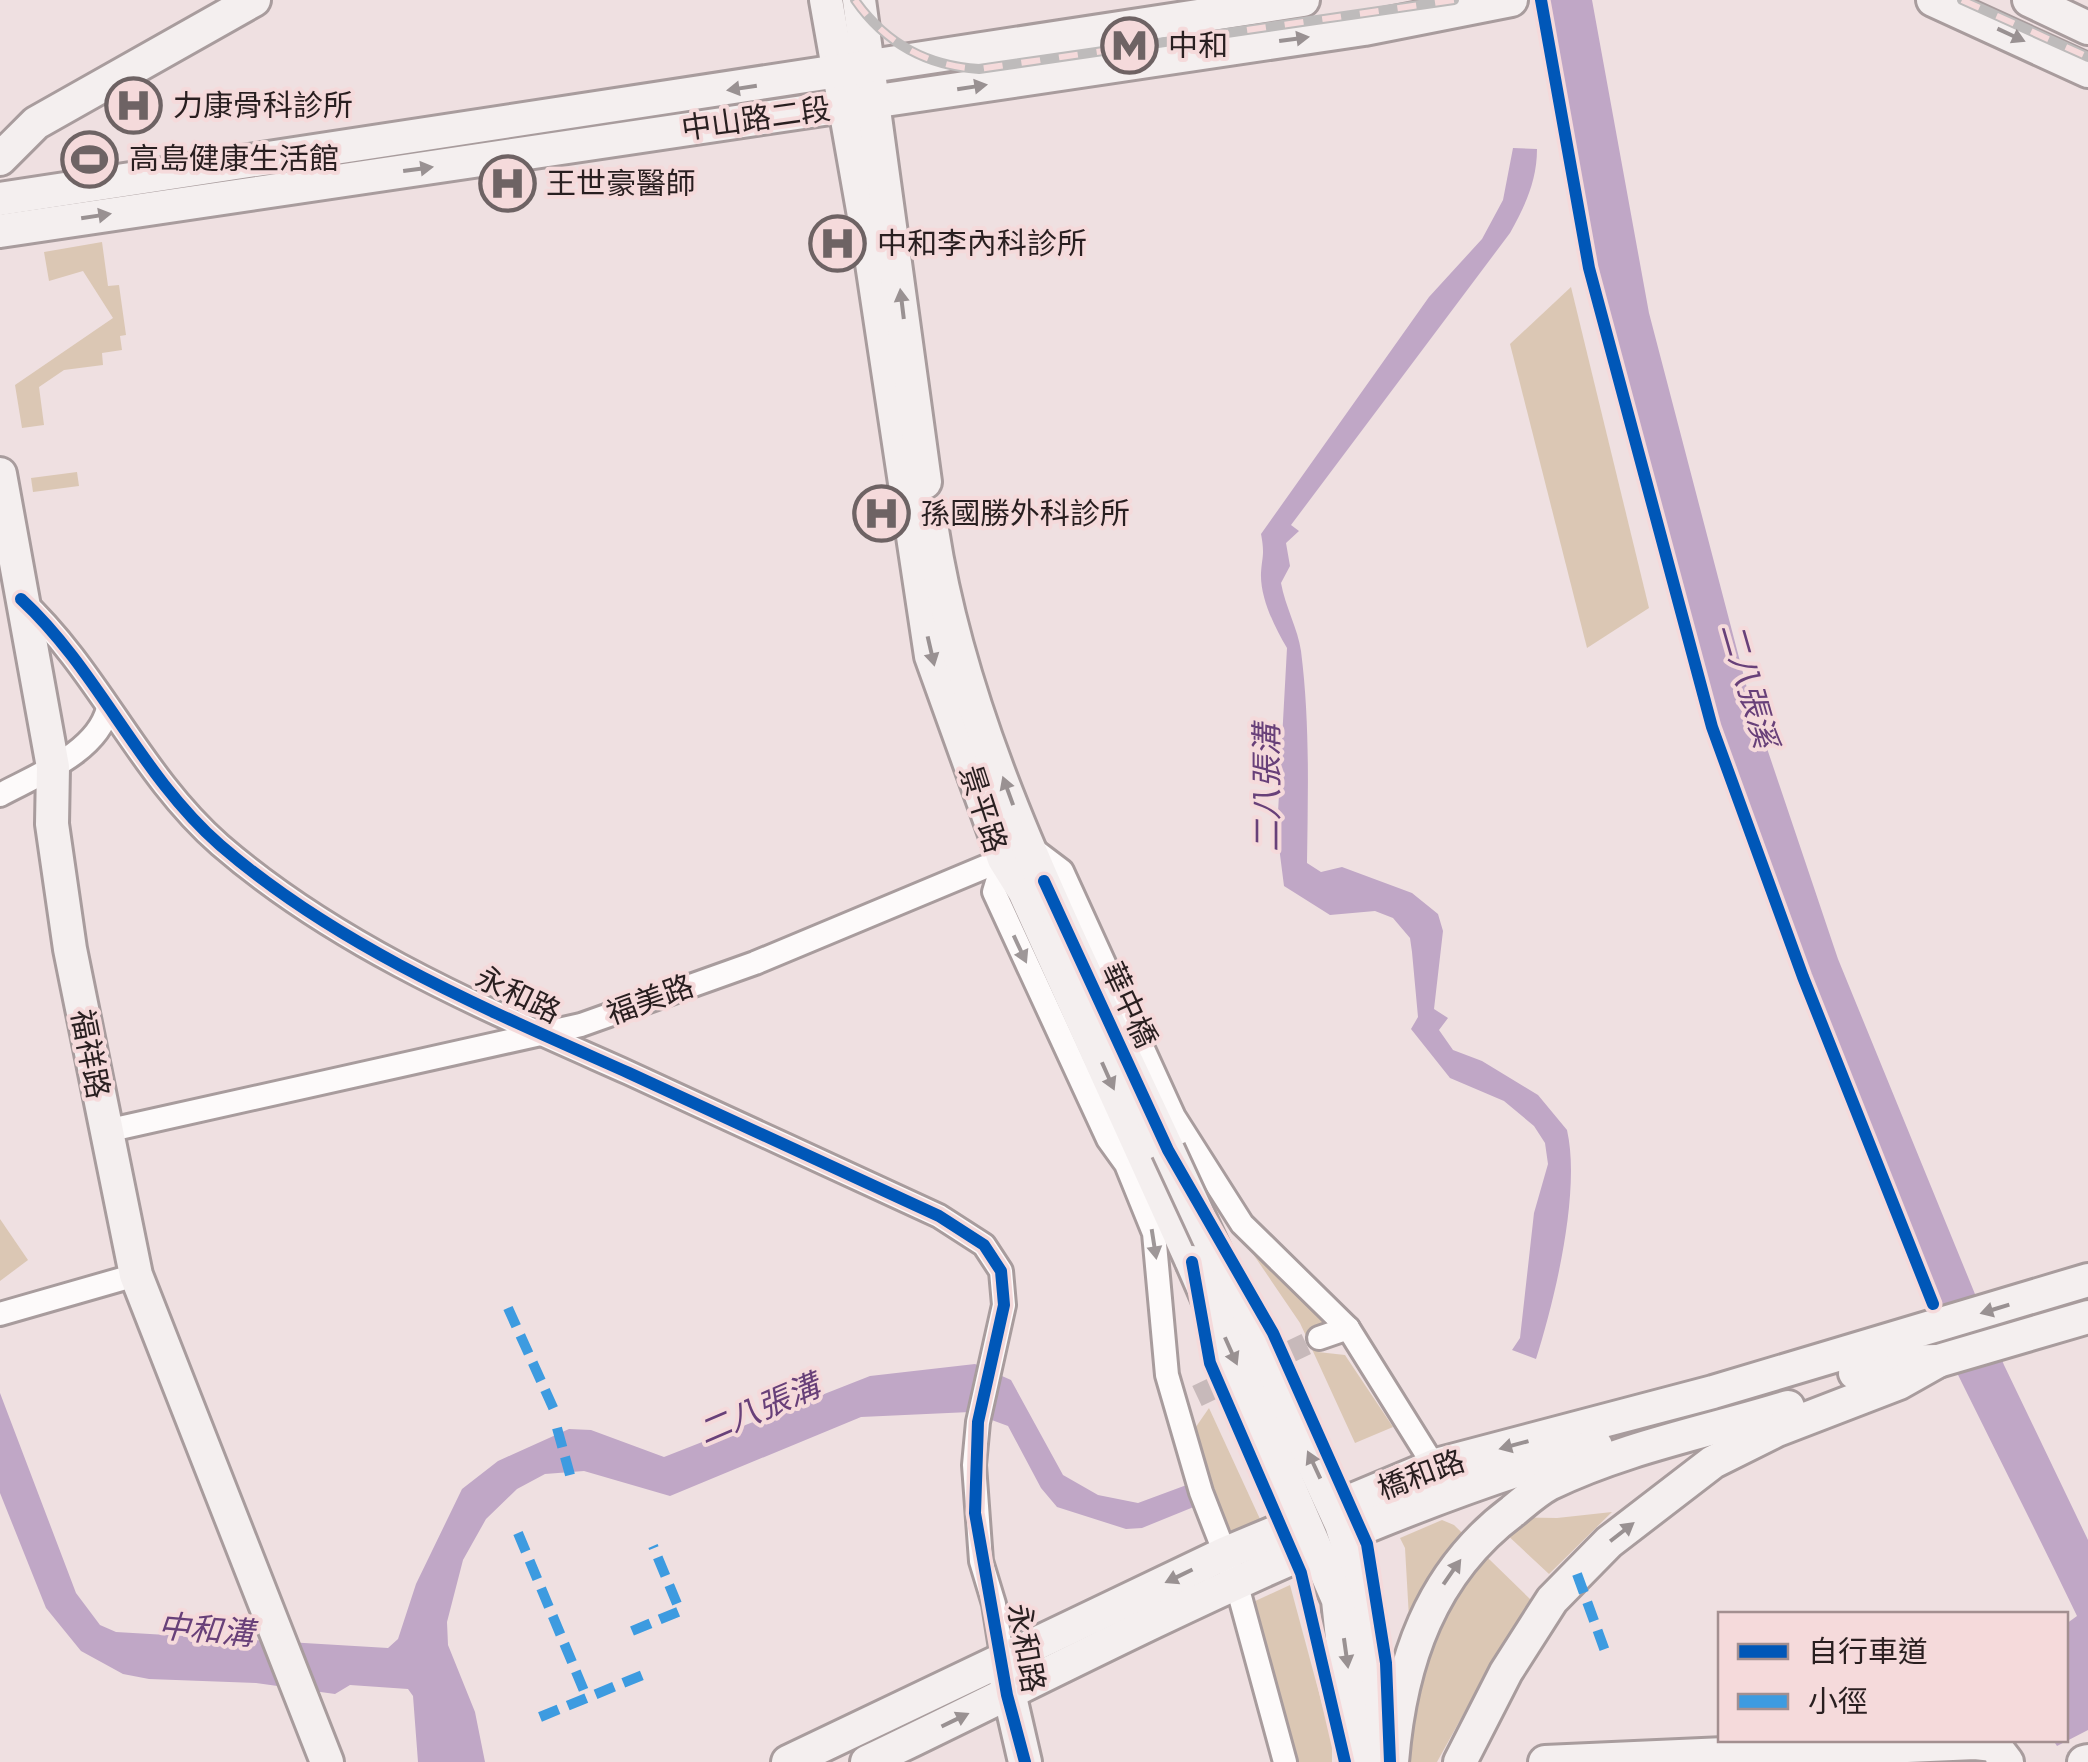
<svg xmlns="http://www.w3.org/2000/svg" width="2088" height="1762" viewBox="0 0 2088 1762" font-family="'Work Sans','Noto Sans TC',sans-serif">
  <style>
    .green { fill: #dbc7b4 }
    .water { fill: #c0a7c6 }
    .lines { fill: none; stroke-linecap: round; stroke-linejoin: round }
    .street-tunnel { stroke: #c7b9ba; stroke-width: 22; stroke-dasharray: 22 11; stroke-linecap: butt }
    .street-casing { stroke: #a89c9d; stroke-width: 28 }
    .secondary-casing { stroke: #a89c9d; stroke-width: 38 }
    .street { stroke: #fdfafa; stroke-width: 22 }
    .secondary { stroke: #f4efef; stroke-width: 32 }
    .rail-casing { stroke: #bebbbb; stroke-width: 10 }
    .rail { stroke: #f5dadb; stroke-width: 6; stroke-dasharray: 19; stroke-linecap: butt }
    .secondary-bridge-casing { stroke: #a89c9d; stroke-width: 38; stroke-linecap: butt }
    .secondary-bridge { stroke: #f4efef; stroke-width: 32 }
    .quiet { stroke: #3d9be0; stroke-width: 10; stroke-dasharray: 20 10; stroke-linecap: butt }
    .cycleway-casing { stroke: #f5dadb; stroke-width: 19 }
    .cycleway { stroke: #0057b8; stroke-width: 12 }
    .oneway { fill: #999192 }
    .oneway2 { fill: #9e9798 }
    .labels { text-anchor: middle; stroke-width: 8; stroke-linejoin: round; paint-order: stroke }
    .poi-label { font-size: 30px; fill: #291f20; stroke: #f5dadb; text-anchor: start }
    .street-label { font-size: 30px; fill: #291f20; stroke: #f5dadb }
    .water-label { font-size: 32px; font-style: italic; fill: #684079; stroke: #f5dadb }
  </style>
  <rect width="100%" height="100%" fill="#efe0e1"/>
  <g class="green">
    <path d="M102,242L108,286L119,285L126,335L120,336L122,350L102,353L103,365L64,370L39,387L44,425L22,428L15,385L113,318L83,271L49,281L44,252Z"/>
    <path d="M1571,287L1649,608L1587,648L1510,344Z"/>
    <path d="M77,472L79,486L33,492L31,478Z"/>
    <path d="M0,1219L28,1260L0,1281Z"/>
    <path d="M1232,1223L1330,1318V1330L1316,1331L1318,1352L1345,1355L1393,1427L1355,1443L1300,1323Z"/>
    <path d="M1209,1408L1260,1519L1232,1531L1223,1523L1191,1434Z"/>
    <path d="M1612,1512L1549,1574L1488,1517L1557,1518Z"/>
    <path d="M1442,1520L1454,1525L1530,1599L1531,1608L1491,1664L1437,1762H1410L1414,1705L1405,1548L1400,1538Z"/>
    <path d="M1290,1585L1332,1741V1762H1297L1251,1603Z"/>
  </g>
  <g class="water">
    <path d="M1546,0H1592L1649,313L1748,692L1838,959L2004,1365L2088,1540V1730L2057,1746L2053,1740H2066V1624L2077,1616C2040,1539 2001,1462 1963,1385C1934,1327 1914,1262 1888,1202C1773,933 1682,656 1616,371C1588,248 1561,125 1546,0Z"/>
    <path d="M1513,148L1537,149C1537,181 1525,206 1510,233L1291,525L1299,531L1286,543L1290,566L1281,583C1285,606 1298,629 1301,651C1310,722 1308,792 1307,863L1321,872L1342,867L1412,893L1438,914L1443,931L1434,1009L1448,1018L1439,1030L1453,1050L1482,1061L1538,1095L1567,1130C1581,1191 1555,1299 1536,1359L1512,1350L1520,1338L1534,1213L1548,1164L1545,1143L1534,1126L1504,1101L1450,1078L1411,1029L1418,1017L1412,952L1410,938L1393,918L1375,911L1330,915L1284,886L1277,831L1287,648C1275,628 1260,598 1261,573C1262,556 1265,555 1261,534L1429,297L1482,239L1503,200Z"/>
    <path d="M975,1364L1011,1380L1063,1475L1098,1495L1138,1503L1192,1483L1201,1504L1142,1528L1126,1529L1057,1507L1041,1488L1008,1426L970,1412L861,1417L670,1496L584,1471L545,1474L517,1489L486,1519L463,1560L447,1622L448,1645L475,1712L485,1762H418L413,1696L408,1689L350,1685L335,1694L256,1683L149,1679L123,1674L81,1651L46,1608L0,1493V1393L76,1593L100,1625L116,1632L388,1648L398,1639L416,1584L462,1489L498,1461L569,1429L591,1430L664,1457L870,1376Z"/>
  </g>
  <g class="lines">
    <path class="street-tunnel" d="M1197,1396L1319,1338"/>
    <defs>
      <g id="street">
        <path d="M21,599C99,671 139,774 220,845C339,948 488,1010 629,1073C733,1120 835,1169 939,1216L984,1245L1001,1271L1004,1305L978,1422L974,1465L981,1561L994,1604L1003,1661"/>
        <path d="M0,795C37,775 98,752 108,708"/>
        <path d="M1029,846L1062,871L1174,1117L1242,1224L1348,1328L1441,1477"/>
        <path d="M1004,859L994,892L1108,1139L1126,1164L1154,1233L1167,1375L1201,1492L1236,1582L1285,1762"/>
        <path d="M106,1131L581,1025L755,963L1004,859"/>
        <path d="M0,1314L136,1275"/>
        <path d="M1319,1338L1348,1328"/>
      </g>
      <g id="secondary">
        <path d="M826,0L870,250L931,656L1004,859L1024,891L1192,1262"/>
        <path d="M859,0L925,482"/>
        <path d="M1933,0L2088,71"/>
        <path d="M2029,0L2088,28"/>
        <path d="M0,159L36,123L254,0"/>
        <path d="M0,199L1303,0"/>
        <path d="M0,231L1364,29L1511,0"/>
        <path d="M0,474L53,767L52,824L70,949L136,1275L327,1762"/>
        <path d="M932,530C965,746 1078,954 1168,1150"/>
        <path d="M1855,1373L1892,1362L1938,1361"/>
        <path d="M1005,1675L1025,1762"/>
        <path d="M788,1762L1226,1553L1436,1465L1713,1392L2088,1280"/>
        <path d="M867,1762C1105,1648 1341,1518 1596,1446"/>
        <path d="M1392,1762C1400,1663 1430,1573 1513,1511C1524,1502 1536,1491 1549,1484C1622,1448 1710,1431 1788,1407"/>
        <path d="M1460,1762L1506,1672L1552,1600L1609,1542L1713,1462L1777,1430L1899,1383L1938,1361L2088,1317"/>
        <path d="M1545,1762L1975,1743L1994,1745L2007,1762"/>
        <path d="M2084,1762L2088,1761"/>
      </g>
    </defs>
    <use href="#street" class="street-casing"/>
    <use href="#secondary" class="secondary-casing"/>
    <use href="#street" class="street"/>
    <use href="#secondary" class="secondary"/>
    <defs>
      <g id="rail">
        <path d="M855,0C885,43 927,66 979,69L1454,0"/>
        <path d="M1962,0L2088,57"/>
      </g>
    </defs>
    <use href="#rail" class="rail-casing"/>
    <use href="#rail" class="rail"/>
    <defs>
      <g id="secondary-bridge">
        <path d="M1168,1150L1341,1524L1363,1592L1376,1691L1379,1762"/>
        <path d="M1192,1262L1338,1600L1355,1762"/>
      </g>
    </defs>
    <use href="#secondary-bridge" class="secondary-bridge-casing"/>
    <use href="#secondary-bridge" class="secondary-bridge"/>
    <g class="quiet">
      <path d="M508,1308L555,1412"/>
      <path d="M557,1428L570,1475"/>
      <path d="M518,1533L587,1698"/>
      <path d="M1577,1574L1605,1651"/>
      <path d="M632,1631L680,1611L653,1546"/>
      <path d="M540,1717L650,1672"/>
    </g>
    <defs>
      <g id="cycleway">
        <path d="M1541,0L1589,268L1712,727L1803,977L1933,1304"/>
        <path d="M21,599C99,671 139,774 220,845C339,948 488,1010 629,1073C733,1120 835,1169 939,1216L984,1245L1001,1271L1004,1305L978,1422L975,1513L1007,1695L1025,1762"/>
        <path d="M1044,881L1168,1150L1273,1333L1367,1544L1386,1663L1390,1762"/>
        <path d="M1192,1262L1210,1363L1301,1573L1345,1762"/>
      </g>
    </defs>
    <use href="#cycleway" class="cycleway-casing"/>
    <use href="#cycleway" class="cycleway"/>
  </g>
  <defs><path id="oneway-solid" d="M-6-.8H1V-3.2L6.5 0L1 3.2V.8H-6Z" transform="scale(2.5)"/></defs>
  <g class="oneway">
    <use href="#oneway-solid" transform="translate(2011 35) rotate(25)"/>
    <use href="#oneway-solid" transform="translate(1294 39) rotate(-8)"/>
    <use href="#oneway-solid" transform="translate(972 87) rotate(-9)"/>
    <use href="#oneway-solid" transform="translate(742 88) rotate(171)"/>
    <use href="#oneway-solid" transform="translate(418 169) rotate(-8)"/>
    <use href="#oneway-solid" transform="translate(96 216) rotate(-9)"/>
    <use href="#oneway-solid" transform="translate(902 304) rotate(-97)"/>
    <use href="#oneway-solid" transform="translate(931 651) rotate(77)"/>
    <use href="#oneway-solid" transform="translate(1008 791) rotate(-110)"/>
    <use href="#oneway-solid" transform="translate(1108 1076) rotate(66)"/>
    <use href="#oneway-solid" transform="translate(1995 1309) rotate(163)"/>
    <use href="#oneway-solid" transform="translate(1231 1351) rotate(66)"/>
    <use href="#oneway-solid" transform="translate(1514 1445) rotate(165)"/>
    <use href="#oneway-solid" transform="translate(1314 1465) rotate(-115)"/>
    <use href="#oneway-solid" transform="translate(1622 1532) rotate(-38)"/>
    <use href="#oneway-solid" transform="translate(1452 1572) rotate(-55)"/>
    <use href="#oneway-solid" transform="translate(1179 1576) rotate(154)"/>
    <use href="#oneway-solid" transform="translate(1346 1653) rotate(82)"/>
    <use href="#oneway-solid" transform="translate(955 1720) rotate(-26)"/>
  </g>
  <g class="oneway2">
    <use href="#oneway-solid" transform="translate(1020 949) rotate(65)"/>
    <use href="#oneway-solid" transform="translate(1154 1244) rotate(81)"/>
  </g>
  <defs>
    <symbol id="metro-ring" viewBox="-11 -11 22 22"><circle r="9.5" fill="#f5dadb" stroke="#6e6364" stroke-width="1.5"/><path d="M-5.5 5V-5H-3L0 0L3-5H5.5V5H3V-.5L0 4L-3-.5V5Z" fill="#6e6364"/></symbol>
    <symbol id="hospital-ring" viewBox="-11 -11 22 22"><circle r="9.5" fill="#f5dadb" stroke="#6e6364" stroke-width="1.5"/><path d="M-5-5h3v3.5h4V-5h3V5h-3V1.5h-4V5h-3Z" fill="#6e6364"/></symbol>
    <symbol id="stadium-ring" viewBox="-11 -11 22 22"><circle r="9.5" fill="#f5dadb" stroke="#6e6364" stroke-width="1.5"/><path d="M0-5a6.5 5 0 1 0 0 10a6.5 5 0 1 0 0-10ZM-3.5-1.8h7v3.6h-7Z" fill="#6e6364"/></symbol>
  </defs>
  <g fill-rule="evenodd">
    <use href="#metro-ring" x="1098" y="14" width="63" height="63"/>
    <use href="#hospital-ring" x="102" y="74" width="63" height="63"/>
    <use href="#stadium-ring" x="58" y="128" width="63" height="63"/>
    <use href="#hospital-ring" x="476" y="152" width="63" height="63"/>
    <use href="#hospital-ring" x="806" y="212" width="63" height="63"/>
    <use href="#hospital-ring" x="850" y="482" width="63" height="63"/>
  </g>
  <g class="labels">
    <g class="poi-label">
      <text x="1168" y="56">中和</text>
      <text x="173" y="116">力康骨科診所</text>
      <text x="129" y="169">高島健康生活館</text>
      <text x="546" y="194">王世豪醫師</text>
      <text x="877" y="254">中和李內科診所</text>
      <text x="920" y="524">孫國勝外科診所</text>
    </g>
    <g class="street-label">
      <text transform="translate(756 119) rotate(-8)" y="10">中山路二段</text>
      <text transform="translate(983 809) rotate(72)" y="10">景平路</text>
      <text transform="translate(518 995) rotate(26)" y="10">永和路</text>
      <text transform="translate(650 1000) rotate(-20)" y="10">福美路</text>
      <text transform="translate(1129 1005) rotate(65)" y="10">華中橋</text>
      <text transform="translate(90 1054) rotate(79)" y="10">福祥路</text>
      <text transform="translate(1421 1475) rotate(-20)" y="10">橋和路</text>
      <text transform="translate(1026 1648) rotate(80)" y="10">永和路</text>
    </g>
    <g class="water-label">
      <text transform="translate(1749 685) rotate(74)" y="11">二八張溪</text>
      <text transform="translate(1267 788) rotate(-90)" y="11">二八張溝</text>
      <text transform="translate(759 1409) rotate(-23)" y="11">二八張溝</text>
      <text transform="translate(206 1630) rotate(5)" y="11">中和溝</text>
    </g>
  </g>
  <rect x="1718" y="1612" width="350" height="130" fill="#f5dadb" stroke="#a38f90" stroke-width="2.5"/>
  <rect x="1738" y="1644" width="50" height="15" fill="#0057b8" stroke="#a38f90" stroke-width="2.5"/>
  <text x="1808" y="1662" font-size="30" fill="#291f20">自行車道</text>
  <rect x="1738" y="1694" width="50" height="15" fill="#3d9be0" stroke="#a38f90" stroke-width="2.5"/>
  <text x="1808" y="1712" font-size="30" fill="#291f20">小徑</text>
</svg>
